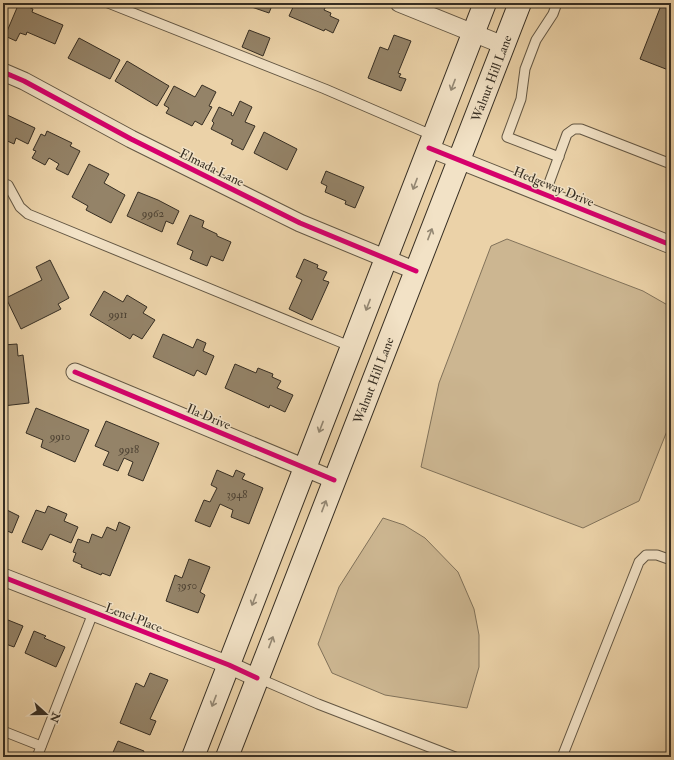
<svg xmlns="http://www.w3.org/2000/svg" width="674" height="760" viewBox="0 0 674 760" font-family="'IM FELL Double Pica',serif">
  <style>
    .pitch { fill: #ccb691; stroke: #81725a }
    .building { fill: #948368; stroke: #362e23 }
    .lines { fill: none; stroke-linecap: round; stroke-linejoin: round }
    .service-casing { stroke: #635744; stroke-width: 11 }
    .minor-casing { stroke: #635744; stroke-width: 19 }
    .secondary-casing { stroke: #362e23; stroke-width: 24 }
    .service { stroke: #f2e2c6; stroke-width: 9 }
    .minor { stroke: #f2e2c6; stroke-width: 17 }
    .secondary { stroke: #f2e2c6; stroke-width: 22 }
    .cycleway-casing { stroke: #f2e2c6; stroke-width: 8 }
    .cycleway { stroke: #d6006c; stroke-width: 5 }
    .oneway { stroke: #948874 }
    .labels { text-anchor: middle; stroke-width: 3; stroke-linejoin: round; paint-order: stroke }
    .number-label { font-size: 11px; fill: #4e4334 }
    .street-label { font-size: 13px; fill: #362e23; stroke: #f2e2c6 }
  </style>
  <rect width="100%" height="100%" fill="#ebd2a8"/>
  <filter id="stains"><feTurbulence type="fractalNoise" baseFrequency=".005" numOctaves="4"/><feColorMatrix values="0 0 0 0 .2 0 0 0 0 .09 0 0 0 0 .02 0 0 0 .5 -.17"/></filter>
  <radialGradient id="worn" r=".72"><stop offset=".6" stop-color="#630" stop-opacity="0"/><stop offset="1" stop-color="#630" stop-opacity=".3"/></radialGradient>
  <g class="pitch">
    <path d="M507,239L643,291L671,307V421L639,501L583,528L421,467L439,383L491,246Z"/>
    <path d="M383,518L404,525L425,538L458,572L474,609L479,635V667L467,708L385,695L332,673L318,644L339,587Z"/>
  </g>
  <g class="building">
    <path d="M3,3H8L3,17Z"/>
    <path d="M19,3L33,9L32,12L63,25L55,44L27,32L26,35L20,33L16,41L5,36Z"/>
    <path d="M240,3H273L269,13Z"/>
    <path d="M295,3H308V4L311,5L312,3H318L326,6L324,10L331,13L330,16L339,20L333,33L325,29L324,31L289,16Z"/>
    <path d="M662,3H671V71L640,59Z"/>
    <path d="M249,30L270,38L263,56L242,47Z"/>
    <path d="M394,35L411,41L398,73L401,74L399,77L406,79L401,91L368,78L380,47L388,50Z"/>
    <path d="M79,38L120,60L110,79L68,58Z"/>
    <path d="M127,61L169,86L157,106L115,81Z"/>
    <path d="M202,85L216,92L209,106L212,107L202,125L195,121L192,126L166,113L169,108L164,105L174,86L195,97Z"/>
    <path d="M240,101L252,107L245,122L255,126L243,150L231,144L233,140L211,129L214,123L212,121L219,107L232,113L231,115L233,116Z"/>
    <path d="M3,113L35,128L28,144L16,138L14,144L3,139Z"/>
    <path d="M47,131L72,143L70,146L80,151L68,175L56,169L59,164L49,158L45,165L32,158L36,151L33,150L41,134L45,136Z"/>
    <path d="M264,132L297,149L287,170L254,153Z"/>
    <path d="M89,164L109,174L104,183L125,195L111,223L86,210L88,206L72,197Z"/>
    <path d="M326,171L364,187L355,208L345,204L346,201L325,192L327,186L321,183Z"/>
    <path d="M138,192L158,200L179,211L173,224L166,221L162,232L127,216Z"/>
    <path d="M190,215L204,221L202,227L217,234V236L231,242L223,261L211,256L207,266L190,259L193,251L177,244Z"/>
    <path d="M304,259L318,265L317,268L327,272L323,280L329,282L312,320L289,309L302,280L296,277Z"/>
    <path d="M50,260L69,298L58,304L61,309L21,329L6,298L42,280L36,267Z"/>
    <path d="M104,291L123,302L127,295L147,307L143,313L155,320L142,339L133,334L130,339L90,315Z"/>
    <path d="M163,334L193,348L197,339L206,343L203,351L214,356L206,375L197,370L194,376L153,357Z"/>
    <path d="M17,344L18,356L23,355L29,403L3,406V345Z"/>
    <path d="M235,364L256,373L258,368L273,374L272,377L281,381L277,388L293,395L285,412L270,405L269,408L225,388Z"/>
    <path d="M36,408L89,430L75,462L41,447L43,440L26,433Z"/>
    <path d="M106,421L159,443L143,481L128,475L133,462L124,458L118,471L103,465L109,452L95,446Z"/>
    <path d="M217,470L233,477L236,470L245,474L242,479L263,488L249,524L231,517L233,510L220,504L210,527L195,521L204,500L210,502L217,488L211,485Z"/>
    <path d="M3,506L6,508L5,509L19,516L12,533L5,530L4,532H3Z"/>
    <path d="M48,506L67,514L64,521L78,527L71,543L50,534L42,550L22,542L36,510L45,513Z"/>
    <path d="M119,522L130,527L110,576L102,573L101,575L81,567L82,565L73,561L76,553L73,552L78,539L89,543L92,534L102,538L107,527L116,531Z"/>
    <path d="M189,559L210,567L200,592L205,595L198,613L166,601L175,575L182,578Z"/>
    <path d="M3,618L23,626L14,647L3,643Z"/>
    <path d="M34,631L46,636L44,638L65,647L56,667L25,653Z"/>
    <path d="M150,673L168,680L150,719L156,721L150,735L120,723L136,683L144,687Z"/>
    <path d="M118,741L144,751L142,757H111Z"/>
  </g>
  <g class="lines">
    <defs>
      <g id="service">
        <path d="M108,3L325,89L434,136"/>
        <path d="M557,3L553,14L536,40L525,69L521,99L507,137L559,157"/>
        <path d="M3,183L8,185L20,207L28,214L352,347"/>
        <path d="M545,194L567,134L574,129H581L671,164"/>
        <path d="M258,678L318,704L455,757"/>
        <path d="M3,731L41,746"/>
        <path d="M37,757L93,613"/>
        <path d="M562,757L639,562L646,555H657L671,560"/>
      </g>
      <g id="minor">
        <path d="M399,3L503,45"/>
        <path d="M3,72L24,81L131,139L300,223L416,271"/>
        <path d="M429,148L671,245"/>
        <path d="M75,372L334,480"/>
        <path d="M3,577L229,665L257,678"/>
      </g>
      <g id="secondary">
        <path d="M193,757L485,3"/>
        <path d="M227,757L520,3"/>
      </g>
    </defs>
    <use href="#service" class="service-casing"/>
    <use href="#minor" class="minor-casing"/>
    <use href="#secondary" class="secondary-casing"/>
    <use href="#service" class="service"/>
    <use href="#minor" class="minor"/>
    <use href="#secondary" class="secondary"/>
    <defs>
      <g id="cycleway">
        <path d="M3,72L24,81L131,139L300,223L416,271"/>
        <path d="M429,148L671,245"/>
        <path d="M75,372L334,480"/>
        <path d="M3,577L229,665L257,678"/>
      </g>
    </defs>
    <use href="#cycleway" class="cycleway-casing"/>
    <use href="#cycleway" class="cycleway"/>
  </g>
  <defs><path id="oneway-shaft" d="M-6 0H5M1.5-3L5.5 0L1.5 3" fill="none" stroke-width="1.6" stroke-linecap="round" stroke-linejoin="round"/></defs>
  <g class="oneway">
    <use href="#oneway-shaft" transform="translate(453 85) rotate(111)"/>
    <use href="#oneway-shaft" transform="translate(415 184) rotate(111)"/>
    <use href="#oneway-shaft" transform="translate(430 234) rotate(-69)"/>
    <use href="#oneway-shaft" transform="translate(368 305) rotate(111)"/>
    <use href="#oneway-shaft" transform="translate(321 427) rotate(111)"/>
    <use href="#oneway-shaft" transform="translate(324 506) rotate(-69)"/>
    <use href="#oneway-shaft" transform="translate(254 600) rotate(111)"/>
    <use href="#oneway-shaft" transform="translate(271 642) rotate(-69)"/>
    <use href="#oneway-shaft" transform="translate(214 701) rotate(111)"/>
  </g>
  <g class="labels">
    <g class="number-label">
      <text x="153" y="217">9962</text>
      <text x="118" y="318">9911</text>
      <text x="60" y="440">9910</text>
      <text x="129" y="453">9918</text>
      <text x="237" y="498">3948</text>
      <text x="187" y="589">3950</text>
    </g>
    <g class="street-label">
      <text transform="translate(491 78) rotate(-69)" y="5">Walnut Hill Lane</text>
      <text transform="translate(212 167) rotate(26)" y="5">Elmada Lane</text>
      <text transform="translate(554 186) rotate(22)" y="5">Hedgeway Drive</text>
      <text transform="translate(373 380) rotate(-69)" y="5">Walnut Hill Lane</text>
      <text transform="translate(209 416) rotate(23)" y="5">Ila Drive</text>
      <text transform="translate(134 617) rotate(21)" y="5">Lenel Place</text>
    </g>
  </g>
  <rect width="674" height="760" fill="none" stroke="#ebd2a8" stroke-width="16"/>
  <rect x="4" y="4" width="666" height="752" fill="none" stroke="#362e23" stroke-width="2"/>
  <rect x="8" y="8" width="658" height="744" fill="none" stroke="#362e23"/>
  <g transform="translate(46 714) rotate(111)" stroke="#f2e2c6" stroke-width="3" paint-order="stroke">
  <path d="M0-3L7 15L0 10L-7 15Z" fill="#362e23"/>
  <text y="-6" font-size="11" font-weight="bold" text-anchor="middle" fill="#362e23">N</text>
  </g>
  <rect width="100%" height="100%" filter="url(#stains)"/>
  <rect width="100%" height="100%" fill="url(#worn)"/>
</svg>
